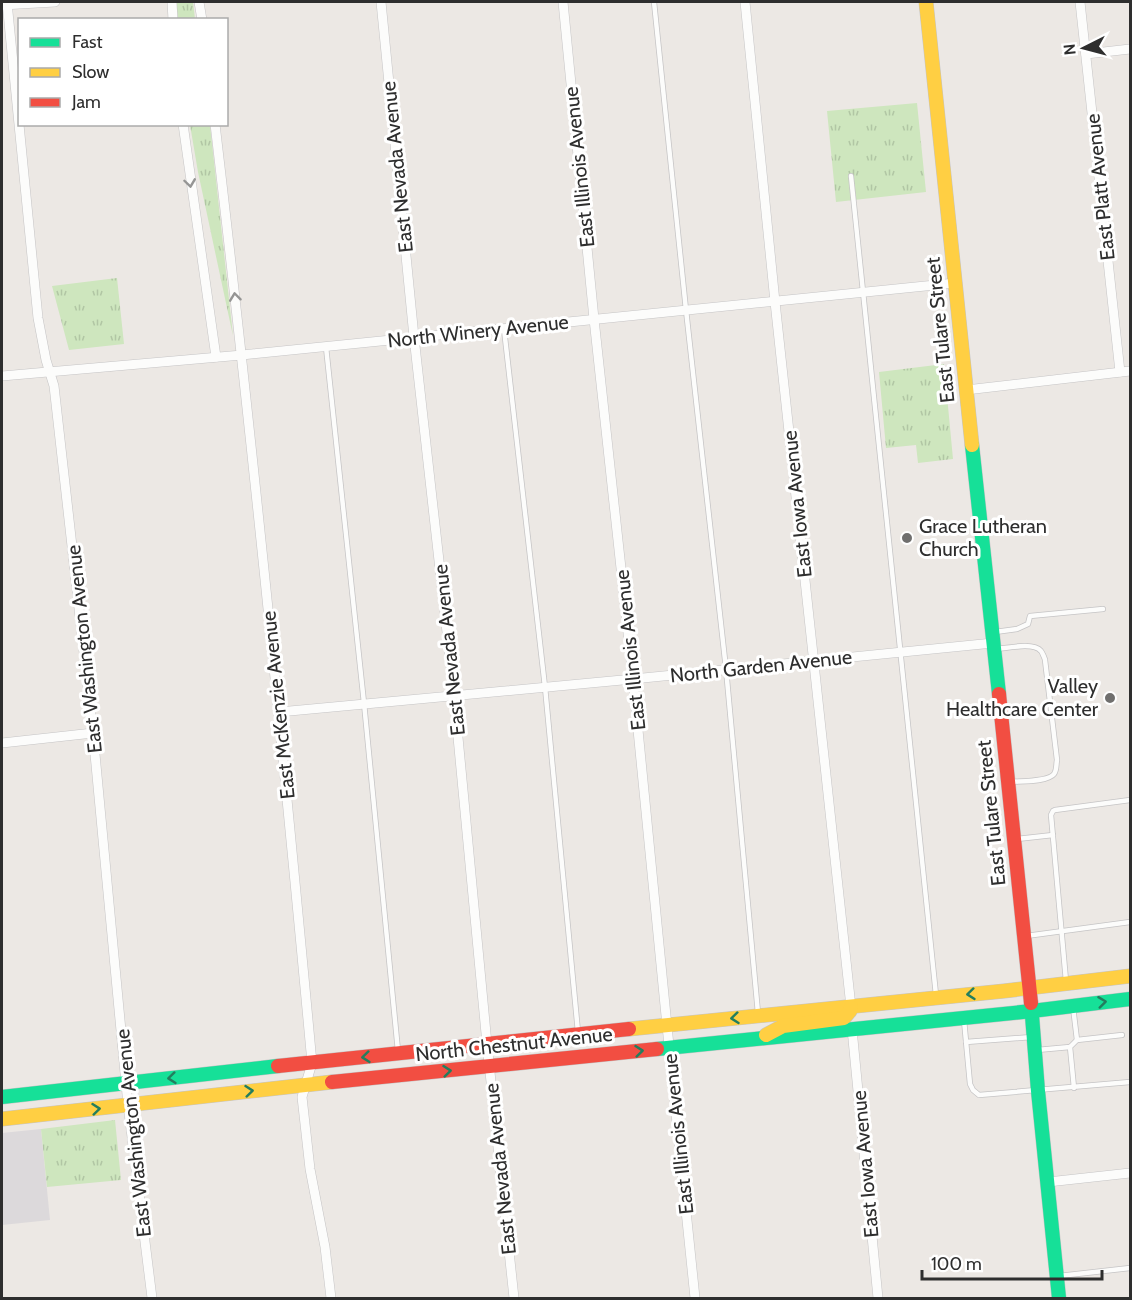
<svg xmlns="http://www.w3.org/2000/svg" width="1132" height="1300" viewBox="0 0 1132 1300" font-family="Cabin,sans-serif">
  <style>
    .industrial { fill: #dcd9db }
    .grass { fill: url(#grass-tufts) }
    .lines { fill: none; stroke-linecap: round; stroke-linejoin: round }
    .lane-casing { stroke: #c5c4c5; stroke-width: 6 }
    .street-casing { stroke: #c5c4c5; stroke-width: 10 }
    .fast-casing { stroke: #c5c4c5; stroke-width: 15 }
    .slow-casing { stroke: #c5c4c5; stroke-width: 15 }
    .jam-casing { stroke: #c5c4c5; stroke-width: 15 }
    .lane { stroke: #fcfcfb; stroke-width: 4.5 }
    .street { stroke: #fcfcfb; stroke-width: 9 }
    .fast { stroke: #16e098; stroke-width: 14 }
    .slow { stroke: #ffcf43; stroke-width: 14 }
    .jam { stroke: #f24e42; stroke-width: 14 }
    .oneway { stroke: #959594 }
    .oneway2 { stroke: #237e5e }
    .poi-dot { fill: #706f6e; stroke: #fff; stroke-width: 2 }
    .labels { text-anchor: middle; stroke-width: 6; stroke-linejoin: round; paint-order: stroke }
    .street-label { font-size: 20px; fill: #2e2e2e; stroke: #fff }
    .poi-label { font-size: 20px; fill: #2e2e2e; stroke: #fff; text-anchor: start }
  </style>
  <defs>
    <pattern id="grass-tufts" width="24" height="20" patternUnits="userSpaceOnUse" patternTransform="scale(1.5)"><rect width="24" height="20" fill="#cee6be"/><path d="M3 7l-1-3M5 7V3M7 7l1-3M15 17l-1-3M17 17v-4M19 17l1-3" fill="none" stroke="#b1c6a4"/></pattern>
  </defs>
  <rect width="100%" height="100%" fill="#ece8e4"/>
  <path class="industrial" d="M41,1129L50,1220L2,1225V1133Z"/>
  <g class="grass">
    <path d="M176,2H193L195,19H178Z"/>
    <path d="M917,103L926,192L836,202L827,111Z"/>
    <path d="M190,125H210L233,336L198,172Z"/>
    <path d="M117,278L124,344L69,350L52,286Z"/>
    <path d="M944,364L953,459L918,463L916,445L886,448L879,372Z"/>
    <path d="M115,1120L121,1180L47,1187L41,1129Z"/>
  </g>
  <g class="lines">
    <defs>
      <g id="lane">
        <path d="M654,2L686,310L726,669L758,1013"/>
        <path d="M851,176L936,995"/>
        <path d="M504,329L545,687L578,1032"/>
        <path d="M326,347L364,703L398,1051"/>
        <path d="M995,632L1017,629L1028,624L1030,616L1103,609"/>
        <path d="M997,649C1008,648 1033,642 1041,651C1042,652 1045,659 1045,660L1057,760C1056,765 1057,770 1054,774C1048,782 1020,781 1010,782"/>
        <path d="M1017,839L1053,835"/>
        <path d="M1026,936L1130,922"/>
        <path d="M1066,981L1051,815L1053,811L1055,810L1130,800"/>
        <path d="M1073,1007L1077,1040"/>
        <path d="M964,1020L970,1084L973,1090L979,1095L1130,1082"/>
        <path d="M966,1042L1032,1037"/>
        <path d="M1037,1050L1070,1047"/>
        <path d="M1074,1088L1070,1047L1077,1040L1122,1035"/>
        <path d="M1059,1276L1130,1268"/>
      </g>
      <g id="street">
        <path d="M7,2L38,318L46,360L54,386L93,733L128,1105L152,1298"/>
        <path d="M172,2L173,20"/>
        <path d="M199,2L202,20"/>
        <path d="M381,2L414,337L454,695L487,1044L514,1298"/>
        <path d="M563,2L594,319L633,679L667,1026L695,1298"/>
        <path d="M745,2L775,302L851,1007"/>
        <path d="M1080,2L1120,372"/>
        <path d="M2,5L55,2"/>
        <path d="M1086,54L1130,49"/>
        <path d="M183,124L216,357"/>
        <path d="M215,124C252,437 283,749 312,1063L302,1097L310,1169L325,1247L331,1298"/>
        <path d="M2,376L242,355L955,283"/>
        <path d="M966,390L1130,371"/>
        <path d="M279,712L633,679L993,643"/>
        <path d="M2,743L93,733"/>
        <path d="M852,1029L878,1298"/>
        <path d="M1048,1182L1130,1173"/>
      </g>
      <g id="fast">
        <path d="M972,445L999,694"/>
        <path d="M1031,1003L1038,1091L1059,1298"/>
        <path d="M657,1049L1032,1011L1130,999"/>
        <path d="M2,1097L278,1066"/>
      </g>
      <g id="slow">
        <path d="M926,2L972,445"/>
        <path d="M629,1029L1004,991L1130,976"/>
        <path d="M766,1035L783,1026L844,1018L850,1011L851,1007"/>
        <path d="M2,1119L332,1082"/>
      </g>
      <g id="jam">
        <path d="M999,694L1031,1003"/>
        <path d="M278,1066L629,1029"/>
        <path d="M332,1082L657,1049"/>
      </g>
    </defs>
    <use href="#lane" class="lane-casing"/>
    <use href="#street" class="street-casing"/>
    <use href="#fast" class="fast-casing"/>
    <use href="#slow" class="slow-casing"/>
    <use href="#jam" class="jam-casing"/>
    <use href="#lane" class="lane"/>
    <use href="#street" class="street"/>
    <use href="#fast" class="fast"/>
    <use href="#slow" class="slow"/>
    <use href="#jam" class="jam"/>
  </g>
  <defs><path id="oneway-chevron" d="M-2-3.5L2.5 0L-2 3.5" fill="none" stroke-width="1.6" stroke-linecap="round" stroke-linejoin="round" transform="scale(1.5)"/></defs>
  <g class="oneway">
    <use href="#oneway-chevron" transform="translate(190 183) rotate(82)"/>
    <use href="#oneway-chevron" transform="translate(235 297) rotate(-97)"/>
  </g>
  <g class="oneway2">
    <use href="#oneway-chevron" transform="translate(971 994) rotate(174)"/>
    <use href="#oneway-chevron" transform="translate(1102 1002) rotate(-7)"/>
    <use href="#oneway-chevron" transform="translate(735 1018) rotate(174)"/>
    <use href="#oneway-chevron" transform="translate(639 1051) rotate(-6)"/>
    <use href="#oneway-chevron" transform="translate(366 1057) rotate(174)"/>
    <use href="#oneway-chevron" transform="translate(447 1071) rotate(-6)"/>
    <use href="#oneway-chevron" transform="translate(172 1078) rotate(174)"/>
    <use href="#oneway-chevron" transform="translate(249 1091) rotate(-6)"/>
    <use href="#oneway-chevron" transform="translate(96 1109) rotate(-6)"/>
  </g>
  <g class="poi-dot">
    <circle cx="907" cy="538" r="6"/>
    <circle cx="1110" cy="698" r="6"/>
  </g>
  <g class="labels">
    <g class="street-label">
      <text transform="translate(397 167) rotate(-96)" y="7">East Nevada Avenue</text>
      <text transform="translate(579 167) rotate(-96)" y="7">East Illinois Avenue</text>
      <text transform="translate(1100 187) rotate(-96)" y="7">East Platt Avenue</text>
      <text transform="translate(940 330) rotate(-96)" y="7">East Tulare Street</text>
      <text transform="translate(478 331) rotate(-6)" y="7">North Winery Avenue</text>
      <text transform="translate(797 504) rotate(-96)" y="7">East Iowa Avenue</text>
      <text transform="translate(84 649) rotate(-96)" y="7">East Washington Avenue</text>
      <text transform="translate(449 650) rotate(-96)" y="7">East Nevada Avenue</text>
      <text transform="translate(630 650) rotate(-96)" y="7">East Illinois Avenue</text>
      <text transform="translate(761 666) rotate(-6)" y="7">North Garden Avenue</text>
      <text transform="translate(278 705) rotate(-96)" y="7">East McKenzie Avenue</text>
      <text transform="translate(991 813) rotate(-96)" y="7">East Tulare Street</text>
      <text transform="translate(514 1044) rotate(-6)" y="7">North Chestnut Avenue</text>
      <text transform="translate(133 1133) rotate(-96)" y="7">East Washington Avenue</text>
      <text transform="translate(678 1134) rotate(-96)" y="7">East Illinois Avenue</text>
      <text transform="translate(865 1164) rotate(-95)" y="7">East Iowa Avenue</text>
      <text transform="translate(500 1169) rotate(-96)" y="7">East Nevada Avenue</text>
    </g>
    <g class="poi-label">
      <text x="919" y="533">Grace Lutheran<tspan x="919" dy="23">Church</tspan></text>
      <text x="1098" y="693" text-anchor="end">Valley<tspan x="1098" dy="23">Healthcare Center</tspan></text>
    </g>
  </g>
  <rect width="1132" height="1300" fill="none" stroke="#2e2e2e" stroke-width="6"/>
  <rect x="18" y="18" width="210" height="108" fill="#ffffff" stroke="#ababab" stroke-width="1.5"/>
  <rect x="30" y="38" width="30" height="9" fill="#16e098" stroke="#ababab" stroke-width="1.5"/>
  <text x="72" y="48" font-size="18" fill="#2e2e2e">Fast</text>
  <rect x="30" y="68" width="30" height="9" fill="#ffcf43" stroke="#ababab" stroke-width="1.5"/>
  <text x="72" y="78" font-size="18" fill="#2e2e2e">Slow</text>
  <rect x="30" y="98" width="30" height="9" fill="#f24e42" stroke="#ababab" stroke-width="1.5"/>
  <text x="72" y="108" font-size="18" fill="#2e2e2e">Jam</text>
  <g transform="translate(1084 48) rotate(264)" stroke="#ffffff" stroke-width="4.5" paint-order="stroke">
  <path d="M0-4.5L10 22L0 15L-10 22Z" fill="#2e2e2e"/>
  <text y="-9" font-size="16" font-weight="bold" text-anchor="middle" fill="#2e2e2e">N</text>
  </g>
  <path d="M922 1270v9h180v-9" fill="none" stroke="#2e2e2e" stroke-width="3"/>
  <text x="931" y="1270" font-size="18" fill="#2e2e2e" stroke="#ffffff" stroke-width="4.5" paint-order="stroke">100 m</text>
</svg>
